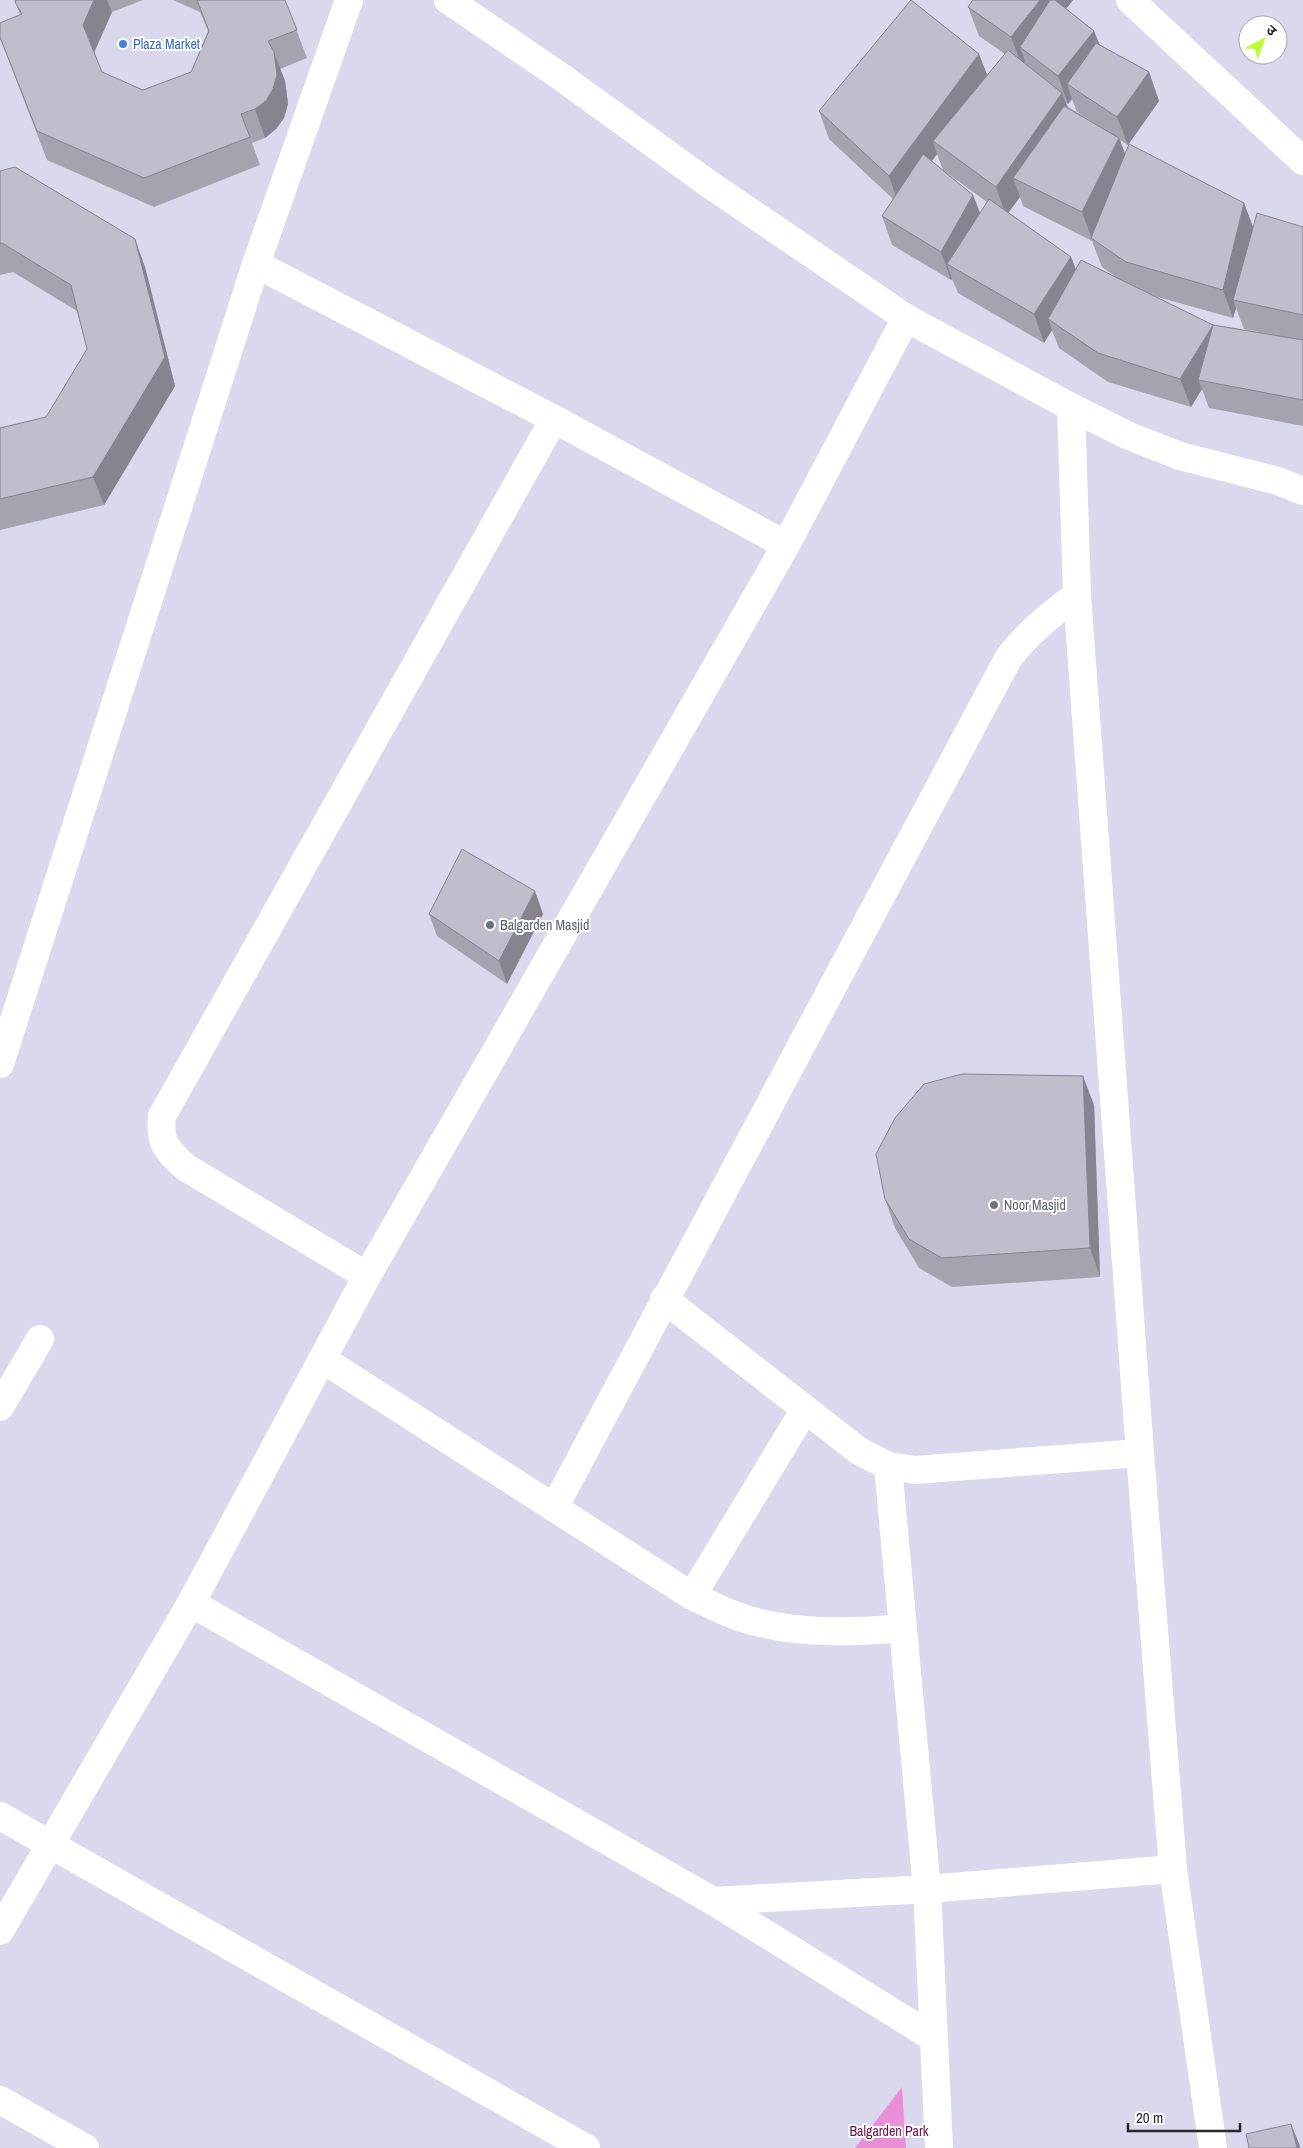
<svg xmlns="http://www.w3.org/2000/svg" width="1303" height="2148" viewBox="0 0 1303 2148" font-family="'Archivo Narrow','Noto Sans Devanagari',sans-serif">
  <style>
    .green { fill: #e98fd8 }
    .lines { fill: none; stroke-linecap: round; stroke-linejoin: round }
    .street { stroke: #fff; stroke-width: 28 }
    .wall { fill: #a5a3b0; fill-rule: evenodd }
    .shaded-wall { fill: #868490 }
    .building { fill: #c0bdcd; stroke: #868490 }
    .shop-dot { fill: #3f7fe0; stroke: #fff; stroke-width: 2 }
    .worship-dot { fill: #6b7280; stroke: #fff; stroke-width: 2 }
    .labels { text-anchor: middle; stroke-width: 4; stroke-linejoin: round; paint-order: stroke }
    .shop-label { font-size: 14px; fill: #366cbe; stroke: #fff; text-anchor: start }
    .worship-label { font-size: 14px; fill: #5b616d; stroke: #fff; text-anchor: start }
    .park-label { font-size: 14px; fill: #6b134f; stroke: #fff }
  </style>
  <rect width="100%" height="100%" fill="#dad8ec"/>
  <path class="green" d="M902,2087L906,2148H855Z"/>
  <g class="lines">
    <g class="street">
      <path d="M448,0L557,74L709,184L906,318L1071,407L1129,436L1180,456L1278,481L1303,491"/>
      <path d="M1130,0L1303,161"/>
      <path d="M256,264L554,419L786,545"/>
      <path d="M1071,407L1077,595L1140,1453L1173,1869L1213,2148"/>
      <path d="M0,1064L256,264L349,0"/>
      <path d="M367,1276L185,1167C166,1149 159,1143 162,1116L554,419"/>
      <path d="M664,1299L859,1451L888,1466L915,1470L1140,1453"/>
      <path d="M322,1359L692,1596C710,1604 729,1615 749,1620C799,1634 851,1633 902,1628"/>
      <path d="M0,1407L40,1339"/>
      <path d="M888,1466L927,1889L939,2148"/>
      <path d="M554,1508L1009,657C1029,632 1051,614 1077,595"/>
      <path d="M692,1596L805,1409"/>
      <path d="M191,1603L713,1901L934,2038"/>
      <path d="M0,1816L586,2148"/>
      <path d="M713,1901L927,1889L1173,1869"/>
      <path d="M0,1931L191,1603L367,1276L786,545L906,318"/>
      <path d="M0,2100L85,2148"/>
    </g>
  </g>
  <g class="wall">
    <path d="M15,0H143L112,12L94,52L102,72L143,90L191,72L208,31L200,12L173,0H285L307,58L280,69L285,81L288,104L284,118L276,129L265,138L252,143L260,165L154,207L47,160L0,38L20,15Z"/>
    <path d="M973,0H1073L1066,9L1094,31L1100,45L1149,72L1159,101L1128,145L1120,140L1125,154L1253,227H1303V426L1209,408L1202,389L1191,407L1108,382L1059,348L1052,330L1044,343L958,293L952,279L951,280L892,245L882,216L893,199L829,139L819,111L987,75L1005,54L979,36L968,7ZM1072,99L1077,112L1093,122L1068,107L1066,103L1068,104ZM937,154L943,170L987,202L980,213L973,195L932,161ZM1020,197L1023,206L1092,241L1102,267L1116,277L1076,270L1071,257L1008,213ZM1154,296L1233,318L1236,308L1244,329L1270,334L1213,325Z"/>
    <path d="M0,171L145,267L175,386L104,505L0,530V428L46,417L87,349L77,311L13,272L0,275Z"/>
    <path d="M429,914H543L507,984L437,936Z"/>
    <path d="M1094,1105L1100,1277L952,1287L919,1268L895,1228L885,1199Z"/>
  </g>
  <g class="shaded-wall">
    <path d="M94,0H107L112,12L94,53L83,25Z"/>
    <path d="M1040,0H1073L1030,55L1020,47L1025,61L1022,66L1011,37Z"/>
    <path d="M1094,31L1105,59L1067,84L1072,99L1068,104L1058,76Z"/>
    <path d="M274,52L285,81L288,104L284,118L276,129L265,138L255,109Z"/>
    <path d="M979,54L990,82L933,141L937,154L899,205L889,176Z"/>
    <path d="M1149,72L1159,101L1128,145L1117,117Z"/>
    <path d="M1062,93L1073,122L1013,178L1020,197L1006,216L996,187Z"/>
    <path d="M1119,138L1130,167L1092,239L1082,212Z"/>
    <path d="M973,195L984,224L947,264L952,279L951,280L941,252Z"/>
    <path d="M1244,203L1255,232L1233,300L1236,308L1233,318L1223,290Z"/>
    <path d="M135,239L145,267L175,386L104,505L93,477Z"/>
    <path d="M1071,257L1082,285L1048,319L1052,330L1044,343L1034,314Z"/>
    <path d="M1213,325L1198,380L1202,389L1191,407L1180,379Z"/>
    <path d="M535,891L543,914L507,984L499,961Z"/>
    <path d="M1083,1076L1094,1105L1100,1277L1090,1248Z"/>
    <path d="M1291,2124L1300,2146V2148H1297Z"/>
  </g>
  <g class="building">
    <path d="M15,0H94L83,25L102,72L143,90L191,72L209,31L197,0H285L297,30L268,41L274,52L277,75L273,89L266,101L255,109L241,114L250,137L144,178L37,131L0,37V23L22,14L16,4Z"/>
    <path d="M911,0L979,54L889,176L819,111Z"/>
    <path d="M973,0H1040L1011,37L968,7Z"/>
    <path d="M1050,0H1055L1094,31L1058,76L1020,47Z"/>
    <path d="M1096,43L1149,72L1117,117L1067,84Z"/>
    <path d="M1008,50L1062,93L996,187L933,141Z"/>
    <path d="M1064,106L1119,138L1082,212L1013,178Z"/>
    <path d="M1129,144L1244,203L1223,290L1126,262L1091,238Z"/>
    <path d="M923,154L973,195L941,252L882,216Z"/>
    <path d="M15,167L135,239L165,357L93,477L0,499V428L46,417L87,349L71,285L2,243L0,244V171Z"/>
    <path d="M989,199L1071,257L1034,314L947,264Z"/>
    <path d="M1257,213L1303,227V315L1233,300Z"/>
    <path d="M1081,260L1213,325L1180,379L1098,353L1048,319Z"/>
    <path d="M1213,325L1303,340V400L1198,380Z"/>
    <path d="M462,849L535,891L499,961L429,914Z"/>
    <path d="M962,1074L1083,1076L1090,1248L942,1258L909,1239L885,1199L876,1154L895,1118L924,1084Z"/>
    <path d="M1291,2124L1297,2148H1249L1246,2134Z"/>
  </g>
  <circle class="shop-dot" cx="123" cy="44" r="5"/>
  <g class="worship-dot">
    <circle cx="490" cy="925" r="5"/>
    <circle cx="994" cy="1205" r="5"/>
  </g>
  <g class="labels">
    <g class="shop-label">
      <text x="133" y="49">Plaza Market</text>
    </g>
    <g class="worship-label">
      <text x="500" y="930">Balgarden Masjid</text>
      <text x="1004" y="1210">Noor Masjid</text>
    </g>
    <g class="park-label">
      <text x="889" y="2136">Balgarden Park</text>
    </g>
  </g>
  <g transform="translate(1263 40) rotate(41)"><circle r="24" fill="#ffffff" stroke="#a9a9a9"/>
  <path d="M0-4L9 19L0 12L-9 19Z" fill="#baff33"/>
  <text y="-8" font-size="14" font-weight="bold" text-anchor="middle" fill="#282828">उ</text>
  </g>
  <path d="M1128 2123v8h112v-8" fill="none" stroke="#282828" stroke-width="2.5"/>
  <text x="1136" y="2123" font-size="15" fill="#282828" stroke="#ffffff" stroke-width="4" paint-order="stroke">20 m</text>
</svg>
